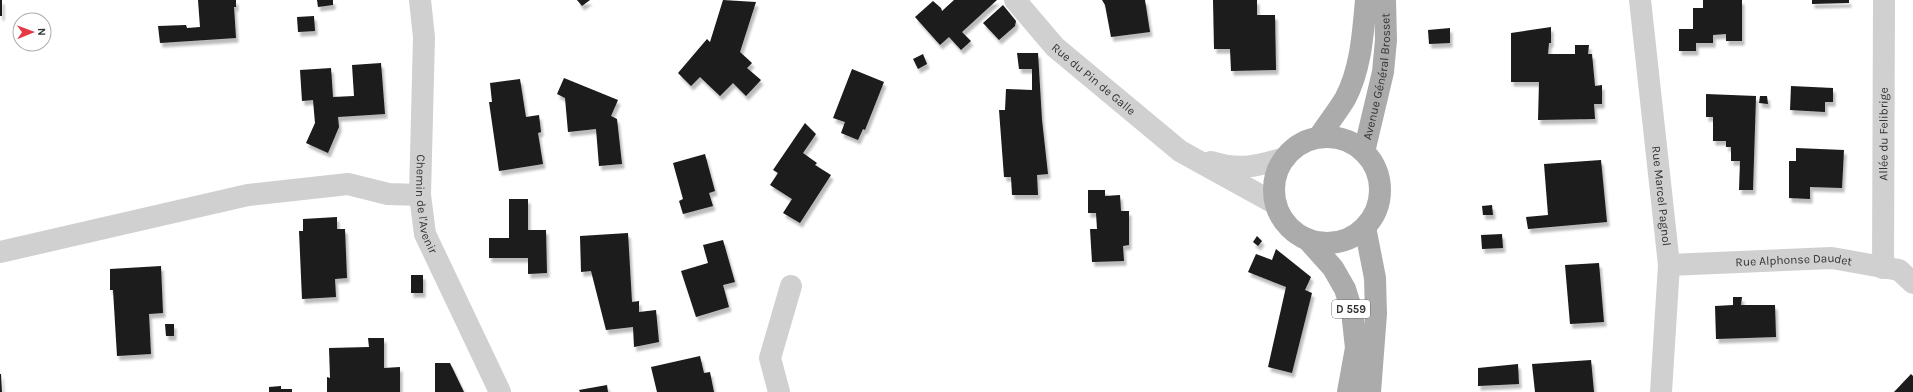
<svg xmlns="http://www.w3.org/2000/svg" width="1913" height="392" viewBox="0 0 1913 392" font-family="Karla,sans-serif">
  <style>
    .building { fill: #1a1a1a; filter: url(#shadow) }
    .lines { fill: none; stroke-linecap: round; stroke-linejoin: round }
    .minor { stroke: #d0d0d0; stroke-width: 22 }
    .major { stroke: #ababab; stroke-width: 22 }
    .labels { text-anchor: middle; stroke-width: 4; stroke-linejoin: round; paint-order: stroke }
    .shield { fill: #fff; stroke: #707070; stroke-width: 1 }
    .shield-label { font-size: 11px; font-weight: bold; fill: #333 }
    .street-label { font-size: 12px; fill: #333; stroke: #fff }
  </style>
  <defs>
    <filter id="shadow"><feDropShadow dx="2.5" dy="4.5" stdDeviation="1" flood-color="#0004"/></filter>
  </defs>
  <rect width="100%" height="100%" fill="#fff"/>
  <g class="building">
    <rect x="0" y="0" width="2" height="16"/>
    <path d="M198,0H236V7H234L236,38L160,43L158,26L186,25L187,28L200,27Z"/>
    <path d="M317,0H333V5L318,7Z"/>
    <path d="M577,0H590L582,6Z"/>
    <path d="M723,0L756,2L740,52L752,63L747,68L761,80L746,96L733,83L720,96L700,77L691,86L678,73L707,39L710,42Z"/>
    <path d="M954,0H997L962,32L971,41L961,50L949,37L940,45L915,17L933,1L941,8L942,11Z"/>
    <path d="M1102,0H1145L1150,32L1111,37L1105,5Z"/>
    <path d="M1213,0H1257V15H1275L1276,70L1231,71L1230,49H1214Z"/>
    <path d="M1703,0H1742V41H1726V34L1713,35V43H1696V51H1679V29H1693V8H1703Z"/>
    <path d="M1812,0H1849V3L1812,4Z"/>
    <path d="M1003,5L1016,21L1015,26L999,40L983,23Z"/>
    <path d="M314,16L315,31L298,32L297,17Z"/>
    <path d="M1551,27V43H1549L1548,54H1575V45H1589L1588,54H1592L1595,86L1602,85V104H1594L1595,119L1538,120L1539,82H1511V33Z"/>
    <path d="M1450,28V43L1429,44L1428,30Z"/>
    <path d="M1017,53H1038L1042,120L1048,174L1037,175L1038,195H1012L1011,177H1004L999,110H1005L1006,89L1032,90V69H1019Z"/>
    <path d="M923,54L927,64L918,69L913,59Z"/>
    <path d="M381,63L385,114L338,117L339,127L328,153L306,143L315,123L313,100L302,101L300,70L331,68L333,97L354,96L352,65Z"/>
    <path d="M852,69L884,82L865,130L863,129L858,140L841,133L845,122L833,118Z"/>
    <path d="M564,78L618,100L611,116L617,119L622,164L599,166L596,129L568,132L565,98L557,94Z"/>
    <path d="M520,79L526,117L539,115L541,132L538,133L543,164L499,171L489,102H492L490,83Z"/>
    <path d="M1791,86L1833,88V102H1825V112L1790,110Z"/>
    <path d="M1706,94L1756,96L1753,190H1739L1740,161H1731V147H1726V141H1713V117H1706Z"/>
    <path d="M1760,96H1767L1768,104L1759,103Z"/>
    <path d="M805,123L816,134L803,153L817,163L815,165L831,175L800,223L783,213L792,199L770,185L778,173L773,170Z"/>
    <path d="M1796,148L1844,150L1842,188L1810,187V199L1789,198V161H1796Z"/>
    <path d="M705,154L715,191L709,193L713,206L683,214L679,201L683,199L673,163Z"/>
    <path d="M1601,160L1607,222L1528,229L1526,217L1548,215L1544,164Z"/>
    <path d="M1088,190H1105V196L1120,195L1121,211H1129V245L1123,246L1124,261L1092,262L1090,229H1097L1096,213H1088Z"/>
    <path d="M509,199H528V230H546L547,273L528,274V258H489V238H509Z"/>
    <path d="M1492,205L1493,215H1483L1482,206Z"/>
    <path d="M337,217V229H345L347,278L335,279L336,297L302,299L299,231H303V219Z"/>
    <path d="M628,233L632,302L639,301V312L656,310L659,342L634,347L633,327L606,330L591,271L581,272L580,236Z"/>
    <path d="M1502,234L1503,248L1482,249L1481,235Z"/>
    <path d="M1257,236L1262,241L1258,246L1253,242Z"/>
    <path d="M723,240L735,282L723,285L729,307L696,317L681,271L708,263L703,245Z"/>
    <path d="M1276,249L1311,277L1305,290L1312,293L1292,373L1268,367L1286,287L1248,272L1256,254L1272,260Z"/>
    <path d="M1599,263L1604,322L1570,324L1565,265Z"/>
    <path d="M161,266L163,313L149,314L151,354L117,356L113,290H110V269Z"/>
    <rect x="411" y="275" width="12" height="18"/>
    <path d="M1733,297H1742L1741,305H1775L1776,337L1716,339L1715,306L1733,305Z"/>
    <path d="M165,324H174V336H166Z"/>
    <path d="M368,338H384V368L400,367V392H327V377L330,378L329,348L369,347Z"/>
    <path d="M700,356L704,373L710,372L714,392H657L651,367Z"/>
    <path d="M1591,360L1594,392H1535L1532,364Z"/>
    <path d="M435,363H450L464,392H435Z"/>
    <path d="M1518,364L1519,384L1478,386V368Z"/>
    <path d="M0,374H1L2,392H0Z"/>
    <path d="M1911,374L1913,376V392H1894Z"/>
    <path d="M607,385L608,392H580L579,390Z"/>
    <path d="M281,386V389H292V392H269V387Z"/>
  </g>
  <g class="lines">
    <g class="minor">
      <path id="s1" d="M420,0L424,37L420,195L425,234L500,392"/>
      <path id="s2" d="M1015,0L1055,47L1180,151L1276,204"/>
      <path id="s3" d="M1640,0L1669,265L1661,392"/>
      <path d="M1211,162C1239,171 1258,166 1285,158"/>
      <path d="M0,252L248,195L348,184L388,194L420,195"/>
      <path id="s4" d="M1669,265L1832,258L1899,270L1913,283"/>
      <path id="s5" d="M1883,268L1884,0"/>
      <path d="M779,392L770,358L791,286"/>
    </g>
    <g class="major">
      <path d="M1319,137C1327,125 1337,112 1345,99C1361,69 1363,33 1366,0"/>
      <circle cx="1327" cy="190" r="53"/>
      <path id="s6" d="M1364,152L1383,72L1386,40L1385,0"/>
      <path d="M1365,227L1375,278L1376,314L1370,392"/>
      <path d="M1307,239L1333,268L1345,289L1352,311L1356,348L1348,392"/>
    </g>
  </g>
  <g class="labels">
    <rect class="shield" x="1332" y="300" width="38" height="18" rx="3"/>
    <g class="shield-label">
      <text x="1351" y="313">D 559</text>
    </g>
    <g class="street-label">
      <text dy="4" stroke="none"><textPath href="#s6" startOffset="77">Avenue Général Brosset</textPath></text>
      <text dy="4" stroke="none"><textPath href="#s2" startOffset="112">Rue du Pin de Galle</textPath></text>
      <text dy="4" stroke="none"><textPath href="#s5" startOffset="134">Allée du Felibrige</textPath></text>
      <text dy="4" stroke="none"><textPath href="#s3" startOffset="197">Rue Marcel Pagnol</textPath></text>
      <text dy="4" stroke="none"><textPath href="#s1" startOffset="205">Chemin de l'Avenir</textPath></text>
      <text dy="4" stroke="none"><textPath href="#s4" startOffset="125">Rue Alphonse Daudet</textPath></text>
    </g>
  </g>
  <g transform="translate(32 32) rotate(89)"><circle r="19" fill="#ffffff" stroke="#adadad"/>
  <path d="M0-3L7 15L0 10L-7 15Z" fill="#e63946"/>
  <text y="-6" font-size="11" font-weight="bold" text-anchor="middle" fill="#333333">N</text>
  </g>
</svg>
